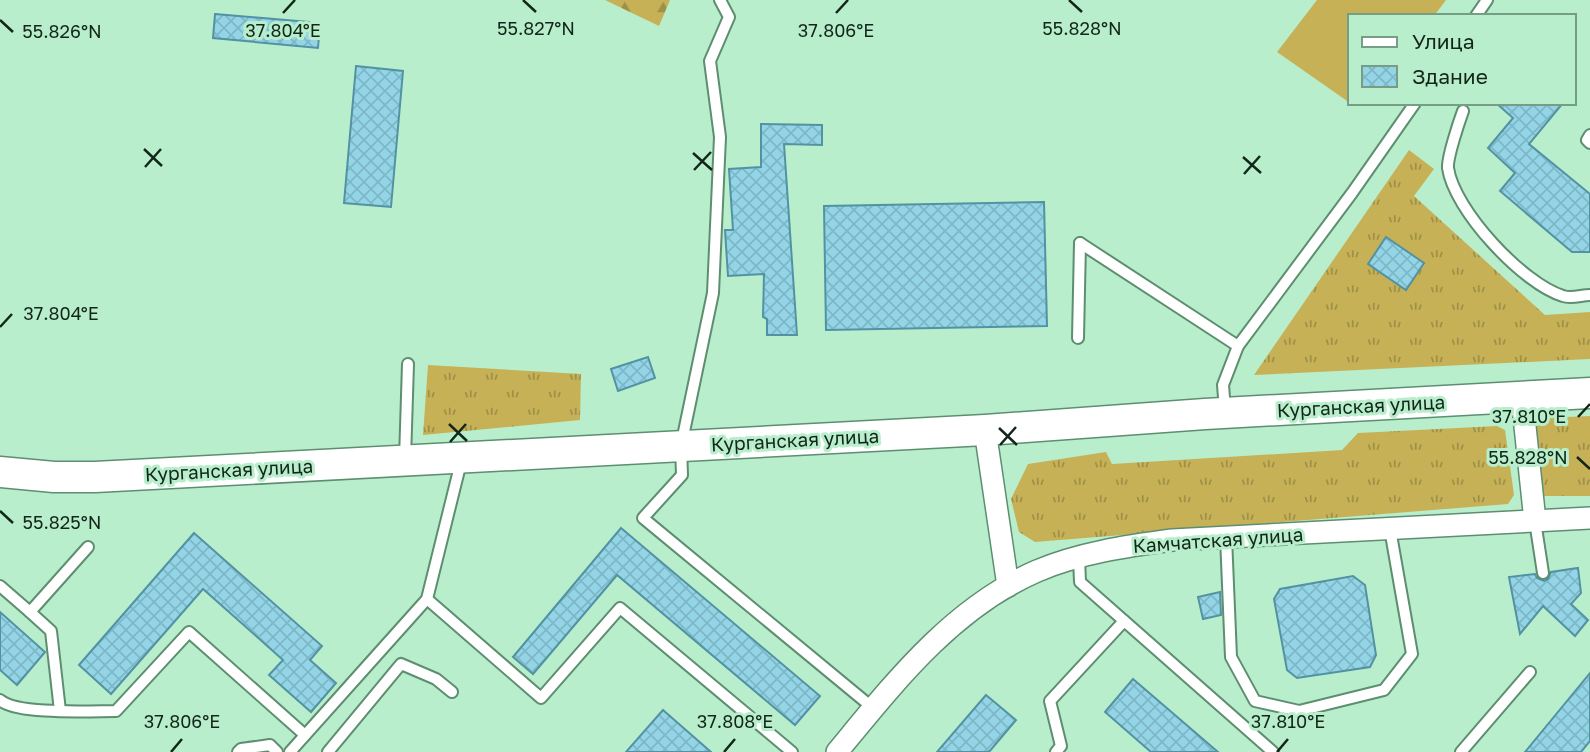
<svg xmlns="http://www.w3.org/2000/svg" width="1590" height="752" viewBox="0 0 1590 752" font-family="'Golos Text',sans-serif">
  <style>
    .grass { fill: url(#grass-tufts) }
    .forest { fill: url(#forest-firs) }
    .green { fill: #c6b157 }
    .building { fill: url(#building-cross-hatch); stroke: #5293a3; stroke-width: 2 }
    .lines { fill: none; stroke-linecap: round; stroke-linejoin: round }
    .lane-casing { stroke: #5d8e70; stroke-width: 14 }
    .street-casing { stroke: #5d8e70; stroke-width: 24 }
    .secondary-casing { stroke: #5d8e70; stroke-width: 33 }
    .lane { stroke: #fff; stroke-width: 10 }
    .street { stroke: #fff; stroke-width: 21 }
    .secondary { stroke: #fff; stroke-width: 30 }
    .ticks { fill: none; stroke: #12271a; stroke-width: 2.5 }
    .labels { text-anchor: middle; stroke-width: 6; stroke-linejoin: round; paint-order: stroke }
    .street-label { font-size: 19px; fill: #12271a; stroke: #b9eecc }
    .ticks-label { font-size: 18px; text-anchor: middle; fill: #12271a; stroke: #b9eecc; stroke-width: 6; stroke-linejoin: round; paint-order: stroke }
  </style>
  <defs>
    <pattern id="grass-tufts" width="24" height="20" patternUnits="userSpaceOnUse" patternTransform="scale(1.75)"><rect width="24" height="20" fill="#c6b157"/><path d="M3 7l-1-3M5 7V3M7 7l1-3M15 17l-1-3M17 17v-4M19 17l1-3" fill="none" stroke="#9f9047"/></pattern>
    <pattern id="forest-firs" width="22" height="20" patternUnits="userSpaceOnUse" patternTransform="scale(1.75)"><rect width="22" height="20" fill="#c6b157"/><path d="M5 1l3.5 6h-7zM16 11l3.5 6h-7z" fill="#9f9047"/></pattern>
    <pattern id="building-cross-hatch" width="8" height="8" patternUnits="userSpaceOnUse" patternTransform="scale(1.75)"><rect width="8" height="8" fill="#93d5e7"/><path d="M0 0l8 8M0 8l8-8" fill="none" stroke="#7eb7c6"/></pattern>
  </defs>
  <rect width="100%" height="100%" fill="#b9eecc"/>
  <g class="grass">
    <path d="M1409,150L1434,169L1414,196L1545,315L1590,312V359L1254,375Z"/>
    <path d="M428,365L581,374L580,420L423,435Z"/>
    <path d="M1590,416V496H1543L1534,429L1542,418Z"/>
    <path d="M1497,426L1505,430L1514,495L1508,504L1035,542L1019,532L1011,499L1028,464L1106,452L1112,464L1342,450L1358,433Z"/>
  </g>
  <path class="forest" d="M605,0H670L659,26Z"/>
  <path class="green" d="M1317,0H1446L1434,16H1350V103L1277,52Z"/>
  <g class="building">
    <path d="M215,14L320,23L318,48L213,38Z"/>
    <path d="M356,66L403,71L391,207L344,203Z"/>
    <path d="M1496,103H1563L1529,144L1590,194V252H1572L1500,191L1515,173L1488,148L1513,118Z"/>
    <path d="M761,124L822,125V145L784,144L797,335H767V319L763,317L764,274L728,276L725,230H733L729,169L761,167Z"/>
    <path d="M1044,202L1047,326L826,330L824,206Z"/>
    <path d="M1386,237L1424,263L1406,290L1368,264Z"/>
    <path d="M648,357L655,378L618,391L611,369Z"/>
    <path d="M621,528L820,696L795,725L617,575L533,674L513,657Z"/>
    <path d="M194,533L322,646L310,660L336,683L311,712L269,675L283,660L203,589L111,694L79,665Z"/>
    <path d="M1578,568L1581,593L1571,604L1588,620L1575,636L1543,606L1520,634L1509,577L1535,574L1537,578L1544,581L1548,579L1551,572Z"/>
    <path d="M1353,576L1365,585L1376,655L1370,667L1297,678L1287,670L1274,599L1280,589Z"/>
    <path d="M1220,592L1221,615L1203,619L1198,597Z"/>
    <path d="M0,612L45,652L17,685L0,670Z"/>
    <path d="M1590,673V741L1581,752H1525Z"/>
    <path d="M1133,679L1218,752H1151L1105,712Z"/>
    <path d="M986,695L1016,720L989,752H937Z"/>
    <path d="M663,710L711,752H626Z"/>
  </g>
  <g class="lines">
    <defs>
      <g id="lane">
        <path d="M720,0L729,17L710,61L720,137L713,293L681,446L682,475L643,518L873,708"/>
        <path d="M1476,16L1487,0"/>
        <path d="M1463,111C1459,122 1447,158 1448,168C1454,210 1523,284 1563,296C1571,299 1582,295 1590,295"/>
        <path d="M1590,135L1587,140L1590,143"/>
        <path d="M1080,243L1238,346"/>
        <path d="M1078,338L1080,243"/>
        <path d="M1225,410L1223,385L1238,346L1352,193L1415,103"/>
        <path d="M405,459L408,364"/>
        <path d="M1535,521L1543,573"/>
        <path d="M1226,537L1231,657L1255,701L1299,711L1384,690L1412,654L1390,529"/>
        <path d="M1079,558L1080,582L1273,752"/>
        <path d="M0,586L30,612L88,547"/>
        <path d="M427,599L541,698L620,608L792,752"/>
        <path d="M30,612L51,631L60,711"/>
        <path d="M0,700C17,715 91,711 116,711L189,632L305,735"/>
        <path d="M238,752L241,749L270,745L277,752"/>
        <path d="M290,752L427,599L462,458"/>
        <path d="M328,752L401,664L436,679L452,692"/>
        <path d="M1056,752L1061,746L1050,701L1124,621"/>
        <path d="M1461,752L1530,672"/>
      </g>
      <g id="street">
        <path d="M1522,398L1535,521"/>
        <path d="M985,430L1008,586"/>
        <path d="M837,752C894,683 952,608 1037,571C1079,553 1127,546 1172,540L1590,518"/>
      </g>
      <path id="secondary" d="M0,472L54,477H95L985,430L1205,414L1590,393"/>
    </defs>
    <use href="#lane" class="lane-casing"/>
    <use href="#street" class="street-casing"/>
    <use href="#secondary" class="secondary-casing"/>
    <use href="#lane" class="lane"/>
    <use href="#street" class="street"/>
    <use href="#secondary" class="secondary"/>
  </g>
  <path class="ticks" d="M523,0L536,12M1069,0L1082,12M283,13L295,0M836,13L848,0M0,20L13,32M144,149L162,166M693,153L712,170M1243,157L1261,173M145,167L161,149M694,170L711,152M1244,174L1260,156M0,327L12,314M1578,417L1590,404M449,424L467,441M999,428L1017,445M450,442L466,424M1000,445L1016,427M1577,457L1590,469M0,511L13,523M171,752L182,739M724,752L735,739M1277,752L1288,739"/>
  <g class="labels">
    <g class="street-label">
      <text transform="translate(1361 406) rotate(-3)" y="7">Курганская улица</text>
      <text transform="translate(795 440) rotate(-3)" y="7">Курганская улица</text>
      <text transform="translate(229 470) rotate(-3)" y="7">Курганская улица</text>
      <text transform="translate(1218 540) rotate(-4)" y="7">Камчатская улица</text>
    </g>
  </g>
  <g class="ticks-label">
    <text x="536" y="35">55.827°N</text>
    <text x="1082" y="35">55.828°N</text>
    <text x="283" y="37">37.804°E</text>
    <text x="836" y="37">37.806°E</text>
    <text x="62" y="38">55.826°N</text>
    <text x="61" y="320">37.804°E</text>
    <text x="1529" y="423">37.810°E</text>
    <text x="1528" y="464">55.828°N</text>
    <text x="62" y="529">55.825°N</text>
    <text x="182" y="728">37.806°E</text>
    <text x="735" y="728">37.808°E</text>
    <text x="1288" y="728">37.810°E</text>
  </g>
  <rect x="1348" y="14" width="228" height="91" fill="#b9eecc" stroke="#769e85" stroke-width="2"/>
  <rect x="1362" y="37" width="35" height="10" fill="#ffffff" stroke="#769e85" stroke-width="2"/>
  <text x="1412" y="49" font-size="21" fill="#12271a">Улица</text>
  <rect x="1362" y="66" width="35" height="21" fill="url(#building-cross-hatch)" stroke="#769e85" stroke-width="2"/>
  <text x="1412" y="84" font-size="21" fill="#12271a">Здание</text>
</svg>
